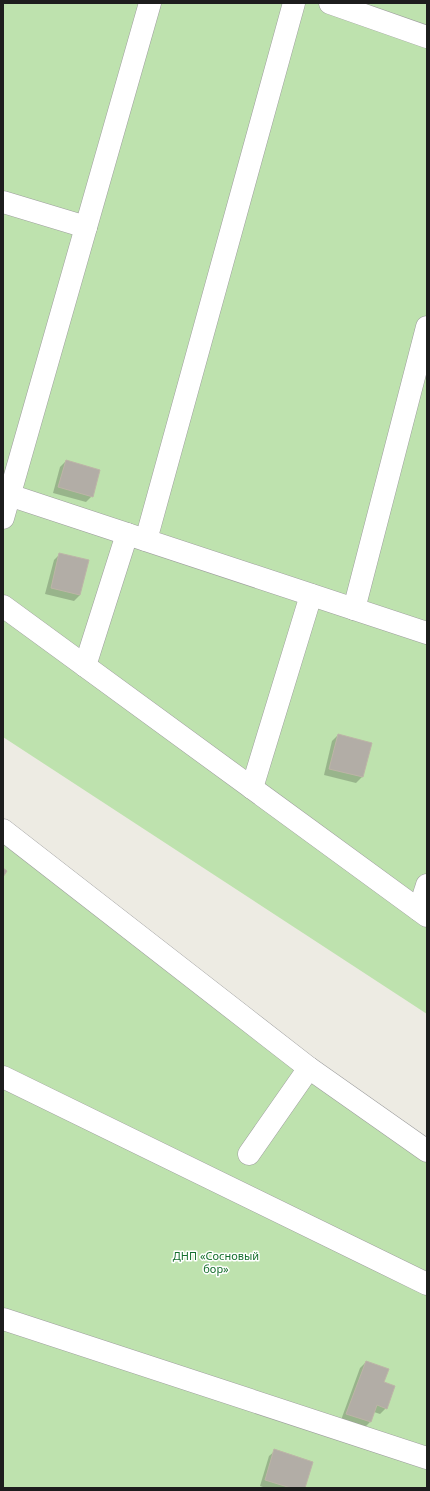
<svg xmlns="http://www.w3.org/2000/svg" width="430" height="1491" viewBox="0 0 430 1491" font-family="'Noto Sans',sans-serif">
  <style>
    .grass { fill: #bee2ae }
    .shadow { fill: #0003 }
    .building { fill: #b2ada6; stroke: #bdb5a7 }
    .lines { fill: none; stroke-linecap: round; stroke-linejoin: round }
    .minor-casing { stroke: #9e9e9e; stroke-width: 23 }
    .minor { stroke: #fff; stroke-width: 22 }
    .labels { text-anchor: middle; stroke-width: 3; stroke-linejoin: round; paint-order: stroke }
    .park-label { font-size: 11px; fill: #166f2e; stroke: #fff }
  </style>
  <rect width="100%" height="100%" fill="#edebe3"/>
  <g class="grass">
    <path d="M3,3H427V1014L3,737Z"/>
    <path d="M3,818L427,1147V1488H3Z"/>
  </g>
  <g class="shadow">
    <path d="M66,461L92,496L86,502L53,493L60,467Z"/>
    <path d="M60,554L80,595L74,601L45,594L54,560Z"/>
    <path d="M338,735L371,743L362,777L356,783L324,775L332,741Z"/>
    <path d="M366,1362L383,1382L386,1408L380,1414L374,1412L370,1422L364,1428L341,1420L360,1368Z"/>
    <path d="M275,1451L303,1488H266L260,1486L269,1456Z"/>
  </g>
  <g class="building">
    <path d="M66,460L100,470L93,497L58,487Z"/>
    <path d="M59,553L89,560L80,595L51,588Z"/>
    <path d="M338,734L372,743L363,777L329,769Z"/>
    <path d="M3,868L7,871L3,877Z"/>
    <path d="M366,1361L389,1369L384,1382L395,1386L387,1409L377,1405L371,1422L346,1414Z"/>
    <path d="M274,1449L313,1462L305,1488H291L265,1480Z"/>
  </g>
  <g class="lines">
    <defs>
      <g id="minor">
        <path d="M330,3L427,37"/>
        <path d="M3,202L86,227"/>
        <path d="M3,493L427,633"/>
        <path d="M3,518L150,3"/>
        <path d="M146,540L294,3"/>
        <path d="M3,606L427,916"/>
        <path d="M354,609L427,327"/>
        <path d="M85,666L127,534"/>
        <path d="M252,788L311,595"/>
        <path d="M3,830L309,1068L427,1151"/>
        <path d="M419,910L427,885"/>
        <path d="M3,1077L427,1284"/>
        <path d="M249,1154L309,1068"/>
        <path d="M3,1319L427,1458"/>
      </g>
    </defs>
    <use href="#minor" class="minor-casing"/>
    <use href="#minor" class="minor"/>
  </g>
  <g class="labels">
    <g class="park-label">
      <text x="216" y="1260">ДНП «Сосновый<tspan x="216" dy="13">бор»</tspan></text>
    </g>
  </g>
  <rect width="430" height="1491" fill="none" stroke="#1d1d1d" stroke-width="8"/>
</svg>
